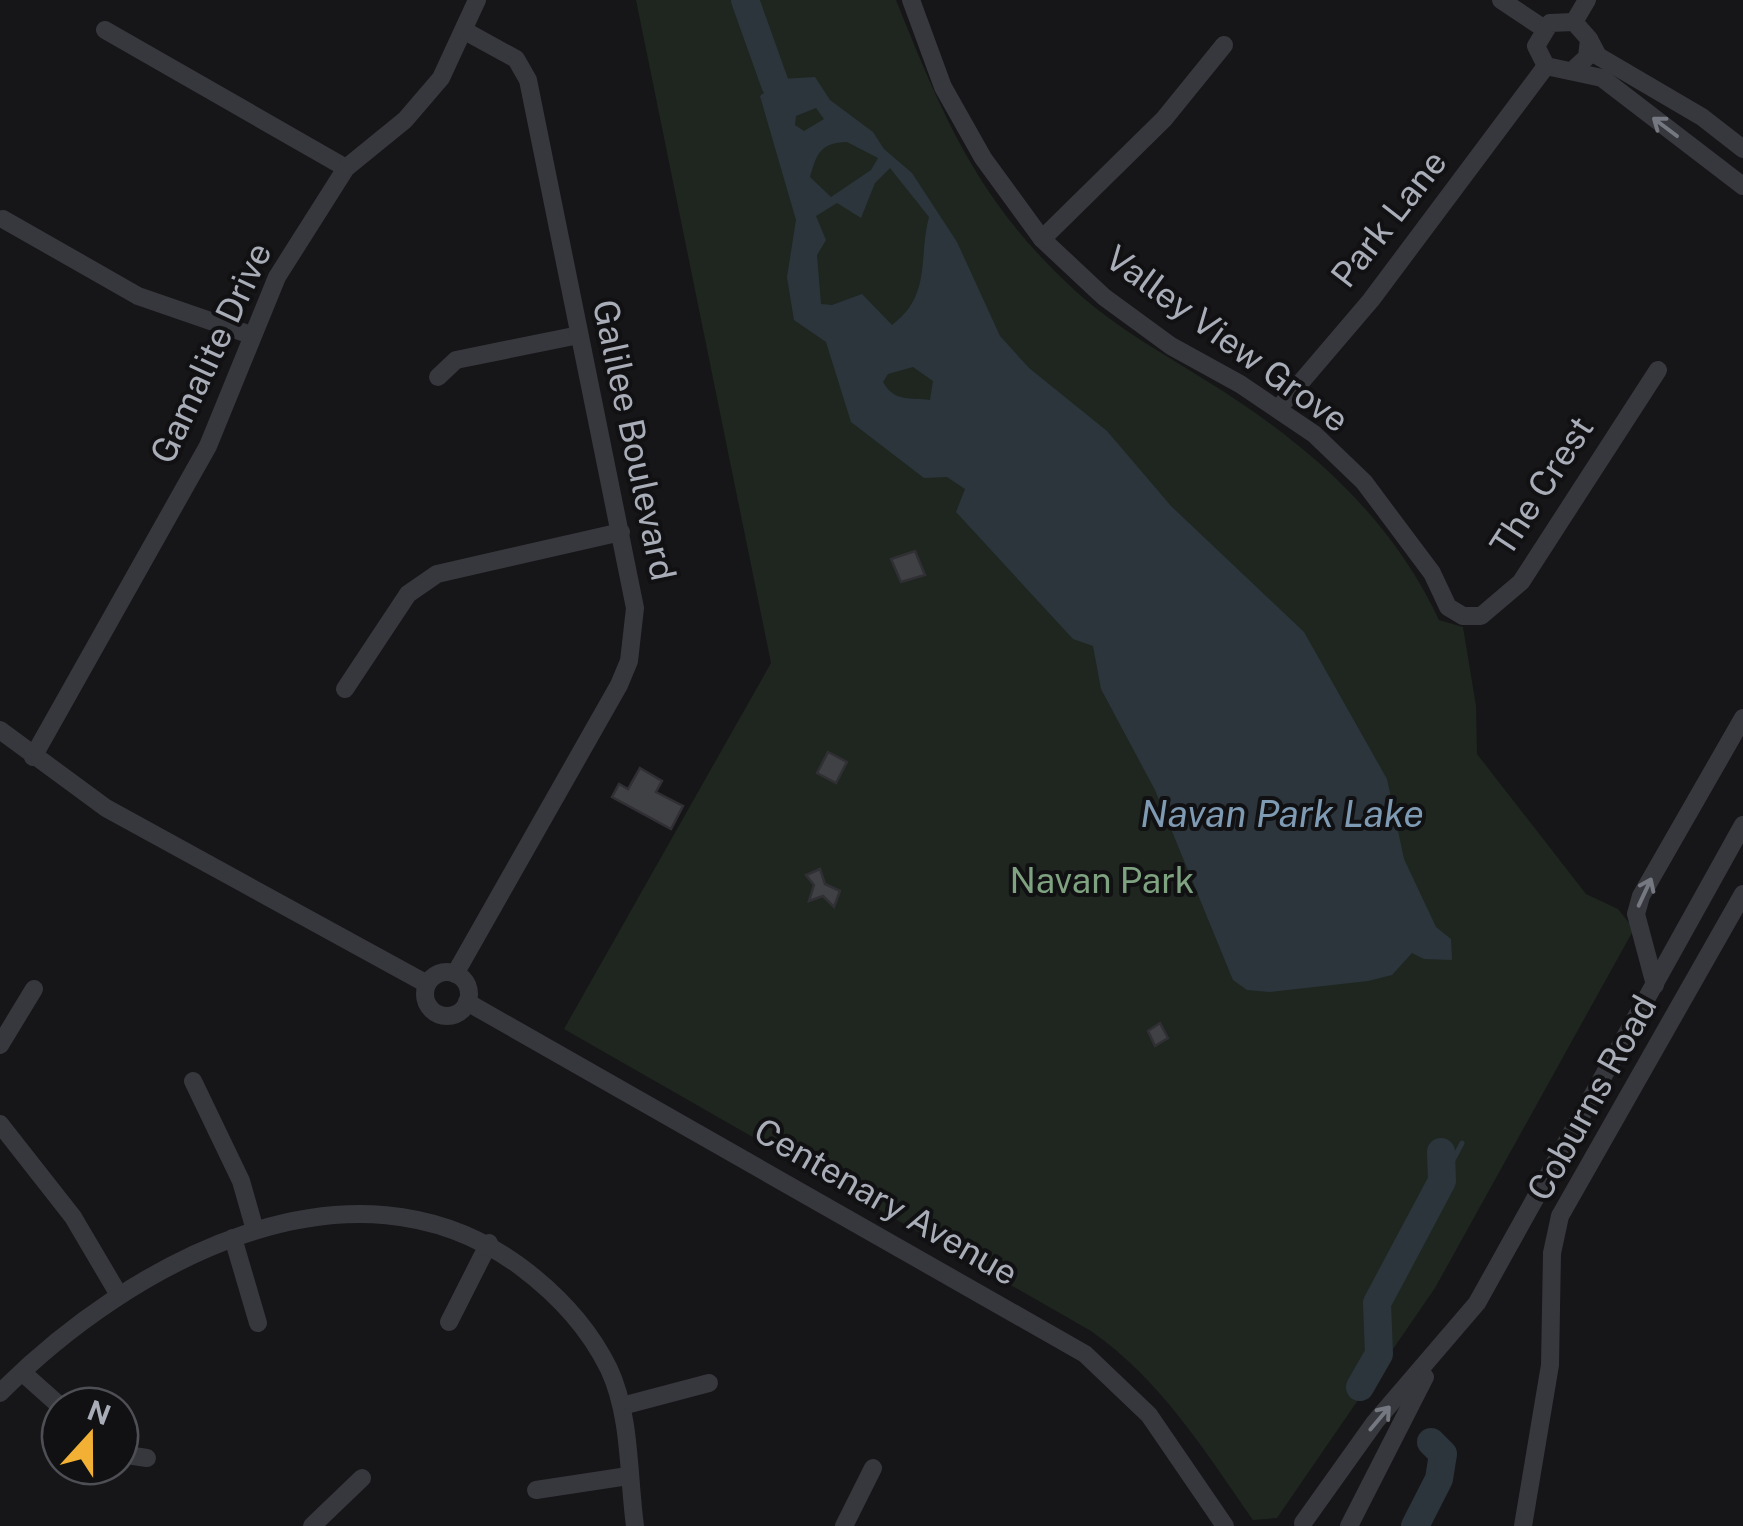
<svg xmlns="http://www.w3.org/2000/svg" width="1743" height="1526" viewBox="0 0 1743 1526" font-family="'Public Sans',sans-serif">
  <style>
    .green { fill: #1e261f }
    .water { fill: #2c353c; fill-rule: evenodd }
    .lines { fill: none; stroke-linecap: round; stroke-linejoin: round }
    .stream { stroke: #2c353c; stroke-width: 5 }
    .river { stroke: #2c353c; stroke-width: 28 }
    .building { fill: #404145; stroke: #303034; stroke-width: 2.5 }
    .minor { stroke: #37383d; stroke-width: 18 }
    .oneway { stroke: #757881 }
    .labels { text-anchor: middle; stroke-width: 8; stroke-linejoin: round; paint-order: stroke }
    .street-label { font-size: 35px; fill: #a8adb8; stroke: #111113 }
    .park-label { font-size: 35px; fill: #7fa381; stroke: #111113 }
    .water-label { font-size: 38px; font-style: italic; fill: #7f9bb3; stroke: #111113 }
  </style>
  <rect width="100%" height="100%" fill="#161618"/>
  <path class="green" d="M636,0H896C942,114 976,197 1067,283C1109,324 1161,352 1210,383C1306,443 1390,515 1439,620L1463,627L1476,706L1477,754L1586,894L1618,909L1634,929L1435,1288L1277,1518L1253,1520C1204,1450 1161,1380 1091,1331L564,1029L771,663Z"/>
  <path class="water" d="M815,77L830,100L873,132L884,149L912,173L957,242L1000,336L1029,368L1107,431L1171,506L1304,632L1387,779L1404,859L1436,927L1451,939L1452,960L1424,959L1412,953L1392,975L1368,981L1270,992L1247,990L1233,980L1155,790L1101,689L1093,646L1073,639L956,512L965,489L947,477L924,478L851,422L826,342L794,320L787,277L796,220L760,96L781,79ZM816,108L824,119L804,131L795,125L796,116ZM847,142L878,158L871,170L831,197L810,177C817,153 820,143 847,142ZM890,168L929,217C918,258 932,295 892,325L862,294L832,305L821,304L817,255L826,240L816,216L837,203L861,218L875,183ZM913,367L933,381L930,400C911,397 895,403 883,382L888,374Z"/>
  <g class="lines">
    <path class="stream" d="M1442,1181L1462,1143"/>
    <g class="river">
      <path d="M745,0L775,84"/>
      <path d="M1360,1387L1379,1354L1377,1303L1442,1181L1441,1152"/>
      <path d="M1415,1526L1439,1479L1443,1454L1431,1442"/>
    </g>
  </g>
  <g class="building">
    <path d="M915,551L925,575L901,582L891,559Z"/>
    <path d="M828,752L847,762L836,783L817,773Z"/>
    <path d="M640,768L662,781L656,792L683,806L671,829L612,797L619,784L628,789Z"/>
    <path d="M820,869L825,884L840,891L834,907L823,896L809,901L814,885L806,875Z"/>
    <path d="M1160,1023L1168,1038L1155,1046L1148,1031Z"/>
  </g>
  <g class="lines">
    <g class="minor">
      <path d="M911,0L943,87L983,158L1042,239L1104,297L1171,346L1240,384L1314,434L1364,482L1432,573L1448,607L1463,616H1481L1521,582L1658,370"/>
      <path d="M1501,0L1543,28"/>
      <path d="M1574,22L1587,0"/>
      <path d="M105,30L346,168"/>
      <path d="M1589,39L1598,56L1702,117L1743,149"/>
      <path d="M1572,71L1587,57L1589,39L1574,22L1550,23L1536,46L1546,66L1602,78L1743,186"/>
      <path d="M3,219L138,296L251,335"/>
      <path d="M1042,239L1164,119L1224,45"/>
      <path d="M438,377L456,360L579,335"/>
      <path d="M1278,409L1371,300L1546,66"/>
      <path d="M345,689L408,594L437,574L621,532"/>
      <path d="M0,730L106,808L427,984"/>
      <path d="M33,757L208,446L277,277L346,168L405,120L441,78L477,0"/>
      <circle cx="447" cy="994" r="22"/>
      <path d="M455,974L619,685L629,661L635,608L528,80L516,59L465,31"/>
      <path d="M1655,985L1636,914L1641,896L1743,718"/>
      <path d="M467,1002L1085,1354L1149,1415L1225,1526"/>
      <path d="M0,1045L34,989"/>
      <path d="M193,1081L241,1181L255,1230"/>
      <path d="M0,1124L73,1217L119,1295"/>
      <path d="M233,1238L258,1323"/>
      <path d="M449,1322L489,1243"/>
      <path d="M23,1373L60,1406"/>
      <path d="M0,1393C129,1263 351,1141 521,1267C557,1294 589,1328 609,1369C631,1416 628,1475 635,1526"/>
      <path d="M622,1406L709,1383"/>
      <path d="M120,1454L147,1458"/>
      <path d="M536,1490L628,1476"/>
      <path d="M1303,1523L1375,1422L1477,1303L1743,825"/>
      <path d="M312,1526L362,1478"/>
      <path d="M844,1526L873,1468"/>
      <path d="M1349,1526L1425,1377"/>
      <path d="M1523,1526L1550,1365L1552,1253L1560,1216L1743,894"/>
    </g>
  </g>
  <defs><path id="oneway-shaft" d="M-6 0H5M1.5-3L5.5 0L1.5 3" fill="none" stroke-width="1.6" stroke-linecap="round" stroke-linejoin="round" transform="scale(2.5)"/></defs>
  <g class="oneway">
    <use href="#oneway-shaft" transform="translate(1665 127) rotate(-143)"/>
    <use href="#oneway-shaft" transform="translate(1645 892) rotate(-65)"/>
    <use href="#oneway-shaft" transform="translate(1380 1418) rotate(-50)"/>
  </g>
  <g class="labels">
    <g class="street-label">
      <text transform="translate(1389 219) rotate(-52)" y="12">Park Lane</text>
      <text transform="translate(1227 339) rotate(36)" y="12">Valley View Grove</text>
      <text transform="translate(211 353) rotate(-65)" y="12">Gamalite Drive</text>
      <text transform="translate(634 440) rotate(78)" y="12">Galilee Boulevard</text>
      <text transform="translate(1542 486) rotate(-57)" y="12">The Crest</text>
      <text transform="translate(1592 1098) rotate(-61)" y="12">Coburns Road</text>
      <text transform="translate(886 1202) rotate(30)" y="12">Centenary Avenue</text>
    </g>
    <g class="park-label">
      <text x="1102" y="893">Navan Park</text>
    </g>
    <g class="water-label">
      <text x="1282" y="827">Navan Park Lake</text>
    </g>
  </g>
  <g transform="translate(90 1436) rotate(21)"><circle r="48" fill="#111113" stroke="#4d4f55" stroke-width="2.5"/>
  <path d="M0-8L18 38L0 25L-18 38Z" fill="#f2b134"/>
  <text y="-15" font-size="28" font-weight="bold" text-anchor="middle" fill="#a8adb8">N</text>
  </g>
</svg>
